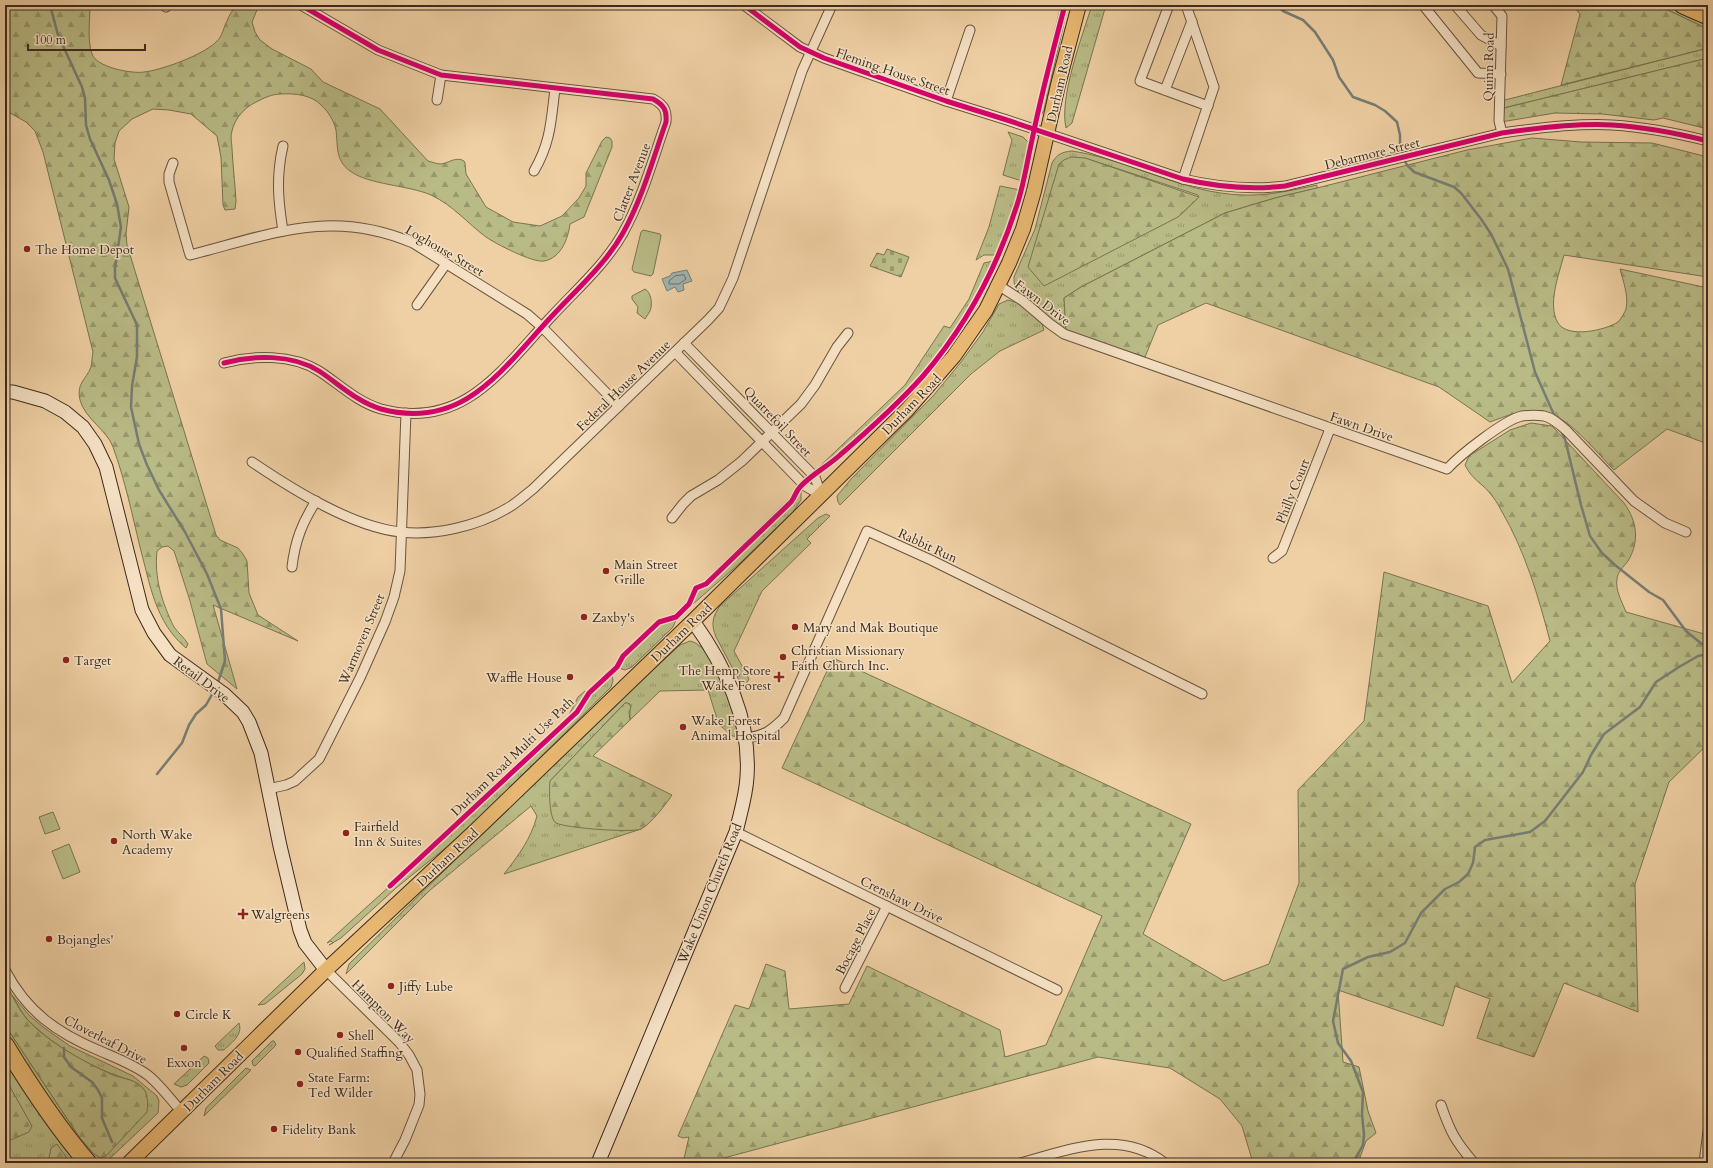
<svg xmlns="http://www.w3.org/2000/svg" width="1713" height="1168" viewBox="0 0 1713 1168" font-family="Cardo,serif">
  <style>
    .grass { fill: url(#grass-tufts); stroke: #7a7351; fill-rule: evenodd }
    .forest { fill: url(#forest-firs); stroke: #7a7351 }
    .cemetery { fill: url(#cemetery-stones); stroke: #7a7351 }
    .park { fill: #b9bb86; stroke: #7a7351 }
    .water { fill: #9fb4b2; stroke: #777d76 }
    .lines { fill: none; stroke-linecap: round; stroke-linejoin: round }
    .shore { stroke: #6e7067; stroke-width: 1 }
    .stream { stroke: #777d76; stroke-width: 2.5 }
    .street-casing { stroke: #69543e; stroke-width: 11 }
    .secondary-casing { stroke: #3c2b1c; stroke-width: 15 }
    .primary-casing { stroke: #3c2b1c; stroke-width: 16 }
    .highway-casing { stroke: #3c2b1c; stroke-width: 19 }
    .street { stroke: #f5e0c4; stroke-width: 9 }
    .secondary { stroke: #f5e0c4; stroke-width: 13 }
    .primary { stroke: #e8b872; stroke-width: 14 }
    .highway { stroke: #e8b872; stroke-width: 17 }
    .cycleway-casing { stroke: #f5e0c4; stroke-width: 8 }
    .cycleway { stroke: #d6006c; stroke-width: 5 }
    .poi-dot { fill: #8f2418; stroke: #f5e0c4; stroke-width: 1.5 }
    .labels { text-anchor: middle; stroke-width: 3; stroke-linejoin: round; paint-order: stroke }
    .street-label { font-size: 13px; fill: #3c2b1c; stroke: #f5e0c4 }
    .poi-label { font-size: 13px; fill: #3c2b1c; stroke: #f5e0c4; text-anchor: start }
  </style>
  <defs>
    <pattern id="grass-tufts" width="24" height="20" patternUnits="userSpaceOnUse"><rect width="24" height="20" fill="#b9bb86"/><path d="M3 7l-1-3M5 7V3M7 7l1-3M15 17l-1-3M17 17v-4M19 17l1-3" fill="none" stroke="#98986d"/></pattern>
    <pattern id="forest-firs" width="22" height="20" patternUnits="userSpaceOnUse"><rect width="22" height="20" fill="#b9bb86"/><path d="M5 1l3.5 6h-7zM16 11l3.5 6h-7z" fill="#98986d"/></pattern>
    <pattern id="cemetery-stones" width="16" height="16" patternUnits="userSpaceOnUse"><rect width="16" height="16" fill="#b9bb86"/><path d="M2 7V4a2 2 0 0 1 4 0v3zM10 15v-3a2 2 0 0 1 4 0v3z" fill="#98986d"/></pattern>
  </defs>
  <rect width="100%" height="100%" fill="#efd0a4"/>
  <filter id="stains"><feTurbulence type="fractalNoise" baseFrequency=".005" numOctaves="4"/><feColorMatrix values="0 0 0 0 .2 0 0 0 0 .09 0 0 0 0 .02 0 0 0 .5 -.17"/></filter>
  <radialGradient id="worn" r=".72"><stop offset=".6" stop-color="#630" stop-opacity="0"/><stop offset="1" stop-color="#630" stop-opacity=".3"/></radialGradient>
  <g class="grass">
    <path d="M1061,5H1063L1037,114L1034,116Z"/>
    <path d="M1067,5H1068L1044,111L1040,116Z"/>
    <path d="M1092,5H1106L1072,123L1066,128C1059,97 1082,37 1092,5Z"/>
    <path d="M1657,5H1667L1708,24V29Z"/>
    <path d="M1708,48V58L1500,109L1501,101Z"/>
    <path d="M1008,132L1023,137L1030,144L1022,181L1003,175L1012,140Z"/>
    <path d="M1072,151C1131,160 1184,194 1244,195C1268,196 1293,190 1317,185V188L1275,198L1225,213L1081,287L1064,298L1066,331C1054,323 1021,299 1015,287C1014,283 1014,280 1014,277L1035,229L1052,163C1057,154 1062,152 1072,151ZM1085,158L1198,195L1199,197L1178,217Z"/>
    <path d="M1000,186L1020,190L1004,238L996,255H984L976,260L989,227Z"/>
    <path d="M994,261C979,294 961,327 938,355C916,381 891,405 866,429C852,443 836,461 817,469L905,385L944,326L950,328L969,299L984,263Z"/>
    <path d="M997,262L998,263C964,345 899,413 830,467C895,408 965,346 997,262Z"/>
    <path d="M1008,300L1018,303L1042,324L1044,330L1000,351L971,374L840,505L838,502L837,496L851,479L933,396L961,362L983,332L999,304Z"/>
    <path d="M799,491H801V500L793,512L740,563L693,604V597L696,590L706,586L790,506L796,500Z"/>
    <path d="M794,494L787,504L706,583L700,585Z"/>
    <path d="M826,514L830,516L807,539L811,543L762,591L734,651L749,679L746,684L740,682L716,637C711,625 712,617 720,606L818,518Z"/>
    <path d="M676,620L673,627L632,667L625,670L619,668L626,656L663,621Z"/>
    <path d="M690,641C710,644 731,696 736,713C738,721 738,730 739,738C730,737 726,729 719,725L708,690L660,691L630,720V704L625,703L550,781L620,831L641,829L504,874C518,856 531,839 537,816L531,806L429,891L346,974L349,964L589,729L680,645Z"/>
    <path d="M612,674L613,681L611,687L464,833L396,888L341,938L329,945L333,943L331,941L327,943L478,806L541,745L567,719L578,697L585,691L587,693L583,701L587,703L592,693Z"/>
    <path d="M304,962L305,969L302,974L265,1004L258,1005Z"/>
    <path d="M12,995L30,1016L43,1027L70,1046L133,1076L157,1096L159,1101L158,1113L105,1163L94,1162L5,1039V1025L80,1138L94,1154L133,1081C95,1070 55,1048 27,1019C21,1012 17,1003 12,995Z"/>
    <path d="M239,1023C243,1035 232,1042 224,1050H218L215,1046Z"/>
    <path d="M272,1041H274L276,1045L255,1066L253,1065L252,1061Z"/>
    <path d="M5,1052L83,1163H5Z"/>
    <path d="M204,1056L208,1058L209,1063L187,1085L181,1087L174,1084Z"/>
    <path d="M246,1068L251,1070L204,1116L206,1108Z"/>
  </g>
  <g class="forest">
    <path d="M5,5H90C90,19 87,40 92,54C96,67 131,74 144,72C162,70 203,55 216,42C223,36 223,28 227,21C229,15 233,10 236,5H259L252,22L255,32L260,40L272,49L311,69L323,82L380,109L428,161C432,162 437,164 441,164C449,163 456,156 464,161L465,163L466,174L486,207L513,222L540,226L562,216L579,198L586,186V173L602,141L606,137L610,138L612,141V147L584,217L570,224C568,239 561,258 544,261C533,263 496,244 486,237C467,223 454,206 431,195C408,185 369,185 350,171C335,160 338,146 336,130C334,121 328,111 321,105C312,95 294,93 281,94C272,94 264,98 256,102C244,108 235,118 232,131C230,137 232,144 232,149C233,167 235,184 236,201L235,209L225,210L223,205L221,157L217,136L191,114L169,110L153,109L132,119L119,131L115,143L114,159L129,207L126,234L127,245L216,535L220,540L238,548L243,554L247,561L249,593L258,615L298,641L213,605L237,689L207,664L190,601L176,557L174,551L168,546L162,547L157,551C154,577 162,603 174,627C178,633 184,637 188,644L186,648C155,622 150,584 140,547C132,514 125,480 113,447C107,430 85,419 80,400C76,383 86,380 91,367C92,363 92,356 93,352L43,152L35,131L26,122L5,110Z"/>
    <path d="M1572,5H1657L1708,29V48L1561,85L1580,14Z"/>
    <path d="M1708,58V129L1663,118L1654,120L1602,114L1555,113L1495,123L1500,109Z"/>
    <path d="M1532,138L1581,142L1652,143L1708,157V277L1564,255C1559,274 1547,305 1558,323C1568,339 1606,330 1618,322C1621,319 1625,312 1626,309C1629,296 1623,281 1620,269L1708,288V444L1667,429L1614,470C1596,452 1567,414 1541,411C1523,409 1506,416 1490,422L1439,387L1206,303L1158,325L1145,357L1066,331L1064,298L1081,287L1225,213L1275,198L1317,188L1467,150Z"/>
    <path d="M1071,157L1085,158L1199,197L1178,217L1044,286L1028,267L1059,164L1064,160Z"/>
    <path d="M1531,423L1552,426L1624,503C1637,521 1640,541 1628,561C1624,566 1617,573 1617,579C1615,590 1622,602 1626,612L1708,635V744L1669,782L1635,884L1638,1012L1564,983L1534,1057L1477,1038L1490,999L1455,986L1443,1026L1338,990L1343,1062L1359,1067L1368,1111L1376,1133L1366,1141L1358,1163H1253L1242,1126L1220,1099L1170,1068L1098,1057L724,1158L714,1163H683L689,1137L683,1138L678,1136L735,1005L749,1009L766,964L785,971L789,1009L849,1004L867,966L1000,1030L1005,1057L1046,1045L1102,916L782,768L833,658L1191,824L1143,934L1224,981L1269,964L1299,883L1298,790L1364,721L1384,572L1488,606L1512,683L1550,641C1538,595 1525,551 1501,510C1497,502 1490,492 1483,486C1475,479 1470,475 1465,465L1469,456L1510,430Z"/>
    <path d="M625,703H628L631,707L629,712L630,720L593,756L672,795C666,804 650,825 641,829C631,833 565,828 556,823C549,819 549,789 550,781Z"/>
    <path d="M5,981C11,993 17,1007 26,1018C47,1042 84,1062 113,1075C123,1079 138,1079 145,1091C148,1097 148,1105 147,1112L106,1156L101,1158L94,1154L80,1138L5,1025Z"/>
    <path d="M5,1078L32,1126L29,1132L8,1141L5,1140Z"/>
    <path d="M57,1144L70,1163H51L49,1158L51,1148Z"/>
  </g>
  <path class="cemetery" d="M887,249L909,257L901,277L870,266L877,253L884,255Z"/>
  <g class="park">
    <path d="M643,230L660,234L661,236L653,274L651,276L634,272L632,269L641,232Z"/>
    <path d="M645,289C651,292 653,304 650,311C649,313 646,317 645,319L637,313L638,307L632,299V296Z"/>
    <path d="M53,812L60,829L45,834L39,817Z"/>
    <path d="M69,844L80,872L63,879L52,851Z"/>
  </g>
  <path class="water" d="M687,270L692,281L683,284L684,290L678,292L675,287L667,291L662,279L670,276L672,273Z"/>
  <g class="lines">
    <path class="shore" d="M684,275L686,279L679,284H669V281L675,276Z"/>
    <g class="stream">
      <path d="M50,5L58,35L82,87L85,98L86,125L90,139L109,180L117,204L121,227L115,268V278L137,325V357L132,386L131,407L139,444L147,465L159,490L185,532L207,574L221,609L225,661L217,685"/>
      <path d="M1276,5L1283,11L1303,20L1315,32L1333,60L1339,77L1353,97L1375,105L1385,111L1397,122L1400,135V152L1407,165L1414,172L1454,187L1461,193L1481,219L1491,234L1508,269L1535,372L1555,417"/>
      <path d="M1561,431L1565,439L1581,505L1590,536L1602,553L1615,565L1649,592L1663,600L1686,631L1708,649"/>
      <path d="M157,774L182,743L189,725L196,714L206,705L214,691"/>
      <path d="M64,1048V1057L71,1067L92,1082L98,1090L102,1098V1118L112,1142"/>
      <path d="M1353,1163L1363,1145L1364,1135L1362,1114L1363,1092L1351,1061L1338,1043L1333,1021L1343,969L1368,957L1390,952L1405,943L1421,913L1445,889L1459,882L1468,874L1473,863L1475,847L1485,840L1530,832L1545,821L1583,772L1591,755L1604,734L1640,707L1656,682L1679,667L1698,656L1708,654"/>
    </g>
    <defs>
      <g id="street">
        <path d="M165,5L166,7"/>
        <path d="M744,5L800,47L824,58L946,101L1007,120L1183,179C1217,187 1250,190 1285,186L1502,133C1537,128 1577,123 1612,125C1645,127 1676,133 1708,141"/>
        <path d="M1169,5L1140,81L1208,106"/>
        <path d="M1423,5L1478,73L1501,74"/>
        <path d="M1455,5L1481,35L1501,46"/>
        <path d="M1493,5L1502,16L1499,121L1502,133"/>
        <path d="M1165,90L1192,21"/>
        <path d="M437,100L441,75"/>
        <path d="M946,101L970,30"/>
        <path d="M283,146C276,176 278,200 283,231"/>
        <path d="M173,163L169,174V182L190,255C272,234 331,208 413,243L527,314L542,327L619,406"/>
        <path d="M534,171C551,142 551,120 555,89"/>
        <path d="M1183,179L1214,87L1186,5"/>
        <path d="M998,285L1023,301L1050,324L1064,334L1447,469C1460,455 1504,420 1522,416C1529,415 1538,415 1544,416C1553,418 1560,425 1567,431L1634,501L1665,523L1686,532"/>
        <path d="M417,305L446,264"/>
        <path d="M684,343L815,477L821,495"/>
        <path d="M675,352L805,486L821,495"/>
        <path d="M224,363C253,355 292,354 319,371C339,384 357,402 381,409C464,431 502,369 552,316C576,290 605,265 623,233C642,199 653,159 666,122C667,110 664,105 653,99L441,75L378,50L301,5"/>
        <path d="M252,462C292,489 352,527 401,532C435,536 477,526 506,509C516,504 524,496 533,489L708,320L719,308L733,278L802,71L832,5"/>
        <path d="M672,518L683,504L691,496L718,480L742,461L801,404L815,385L837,347L848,333"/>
        <path d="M1273,558L1282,551L1330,429"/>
        <path d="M292,567C295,541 302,523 316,501"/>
        <path d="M745,738C764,736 771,731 784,718L867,531L931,560L1202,694"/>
        <path d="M268,789L286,785L295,781L319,759L360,678L385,622L394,597L400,571L406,413"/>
        <path d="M736,832L1057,990"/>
        <path d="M5,970C27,1012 57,1033 100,1051C116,1058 135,1065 149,1076C161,1086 171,1100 182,1112"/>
        <path d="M326,970L399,1042L409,1055L417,1070L420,1094L419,1105L405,1140L393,1163"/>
        <path d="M845,988L887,906"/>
        <path d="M1441,1105C1450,1131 1455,1141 1474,1163"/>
        <path d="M1020,1163C1069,1150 1120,1128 1165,1163"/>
        <path d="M1704,1163L1708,1131"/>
      </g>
      <g id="secondary">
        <path d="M5,392H13L45,401L65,412L83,427L95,444L106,467L142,610L154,633L170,655L224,694L243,712L249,722L261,753L280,846L300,930L305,943L326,970"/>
        <path d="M598,1163L736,832C740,814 746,796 747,777C751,720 726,667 693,621"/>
      </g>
      <path id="primary" d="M129,1163L326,970L475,831L693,621L907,410L954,356L986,310L1009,263L1023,229L1034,191L1058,85L1079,5"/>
      <g id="highway">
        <path d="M1683,5L1708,16"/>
        <path d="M5,1045C30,1086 57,1127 88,1163"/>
      </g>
    </defs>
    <use href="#street" class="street-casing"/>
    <use href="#secondary" class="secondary-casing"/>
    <use href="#primary" class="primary-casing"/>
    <use href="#highway" class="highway-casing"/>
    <use href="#street" class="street"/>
    <use href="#secondary" class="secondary"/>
    <use href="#primary" class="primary"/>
    <use href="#highway" class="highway"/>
    <defs>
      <g id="cycleway">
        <path d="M744,5L800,47L824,58L946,101L1007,120L1183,179C1217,187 1250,190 1285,186L1502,133C1537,128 1577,123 1612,125C1645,127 1676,133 1708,141"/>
        <path d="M224,363C253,355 292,354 319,371C339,384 357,402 381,409C464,431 502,369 552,316C576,290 605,265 623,233C642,199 653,159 666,122C667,110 664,105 653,99L441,75L378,50L301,5"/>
        <path d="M390,886L577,712L589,693L617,667L623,656L659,622L676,617L689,604L696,588L706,584L791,502C795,497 796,491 800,487C812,474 827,467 840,455C869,430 898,404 923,376C966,326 997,268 1017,205C1024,184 1027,162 1032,140C1041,95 1053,50 1065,5"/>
      </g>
    </defs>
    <use href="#cycleway" class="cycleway-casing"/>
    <use href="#cycleway" class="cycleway"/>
  </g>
  <g class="poi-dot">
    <circle cx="27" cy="249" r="4"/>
    <circle cx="606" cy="571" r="4"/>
    <circle cx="584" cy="617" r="4"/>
    <circle cx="795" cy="627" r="4"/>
    <circle cx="783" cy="657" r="4"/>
    <circle cx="66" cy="660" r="4"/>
    <circle cx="570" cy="677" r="4"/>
    <path d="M777 671h4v4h4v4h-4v4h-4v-4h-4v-4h4z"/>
    <circle cx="683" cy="727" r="4"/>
    <circle cx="346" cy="833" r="4"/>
    <circle cx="114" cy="841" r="4"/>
    <path d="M241 908h4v4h4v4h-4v4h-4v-4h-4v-4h4z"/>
    <circle cx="49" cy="939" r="4"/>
    <circle cx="391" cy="986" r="4"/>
    <circle cx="177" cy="1014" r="4"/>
    <circle cx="340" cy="1035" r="4"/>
    <circle cx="184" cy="1048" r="4"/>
    <circle cx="298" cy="1052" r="4"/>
    <circle cx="300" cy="1084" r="4"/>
    <circle cx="274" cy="1129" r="4"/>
  </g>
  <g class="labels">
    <g class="street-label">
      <text transform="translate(1488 67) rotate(-89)" y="5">Quinn Road</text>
      <text transform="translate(893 71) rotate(19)" y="5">Fleming House Street</text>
      <text transform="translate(1059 84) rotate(-77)" y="5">Durham Road</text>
      <text transform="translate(1372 153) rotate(-14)" y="5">Debarmore Street</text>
      <text transform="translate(631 182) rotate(-69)" y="5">Clatter Avenue</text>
      <text transform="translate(445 250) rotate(30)" y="5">Loghouse Street</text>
      <text transform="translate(1043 302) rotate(37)" y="5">Fawn Drive</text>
      <text transform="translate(623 385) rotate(-44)" y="5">Federal House Avenue</text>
      <text transform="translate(911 404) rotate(-46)" y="5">Durham Road</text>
      <text transform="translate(778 421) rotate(46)" y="5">Quatrefoil Street</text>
      <text transform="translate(1362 426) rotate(19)" y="5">Fawn Drive</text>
      <text transform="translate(1292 491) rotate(-68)" y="5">Philly Court</text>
      <text transform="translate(928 545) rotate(25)" y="5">Rabbit Run</text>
      <text transform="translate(681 632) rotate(-44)" y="5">Durham Road</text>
      <text transform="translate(361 639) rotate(-67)" y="5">Warmoven Street</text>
      <text transform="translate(202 679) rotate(37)" y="5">Retail Drive</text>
      <text transform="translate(512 756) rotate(-44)" y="5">Durham Road Multi Use Path</text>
      <text transform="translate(447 857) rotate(-43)" y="5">Durham Road</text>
      <text transform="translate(709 893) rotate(-68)" y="5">Wake Union Church Road</text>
      <text transform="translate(902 899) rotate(26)" y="5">Crenshaw Drive</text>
      <text transform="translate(855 941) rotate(-63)" y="5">Bocage Place</text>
      <text transform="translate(384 1011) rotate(45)" y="5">Hampton Way</text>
      <text transform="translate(106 1039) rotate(27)" y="5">Cloverleaf Drive</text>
      <text transform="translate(213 1081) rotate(-45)" y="5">Durham Road</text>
    </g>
    <g class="poi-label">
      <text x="35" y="254">The Home Depot</text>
      <text x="614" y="569">Main Street<tspan x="614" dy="15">Grille</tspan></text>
      <text x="592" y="622">Zaxby's</text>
      <text x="803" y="632">Mary and Mak Boutique</text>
      <text x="791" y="655">Christian Missionary<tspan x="791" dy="15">Faith Church Inc.</tspan></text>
      <text x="74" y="665">Target</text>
      <text x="771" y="675" text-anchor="end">The Hemp Store<tspan x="771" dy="15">Wake Forest</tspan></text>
      <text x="562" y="682" text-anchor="end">Waffle House</text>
      <text x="691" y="725">Wake Forest<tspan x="691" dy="15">Animal Hospital</tspan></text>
      <text x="354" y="831">Fairfield<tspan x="354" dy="15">Inn &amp; Suites</tspan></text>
      <text x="122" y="839">North Wake<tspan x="122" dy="15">Academy</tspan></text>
      <text x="251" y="919">Walgreens</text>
      <text x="57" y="944">Bojangles'</text>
      <text x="399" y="991">Jiffy Lube</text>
      <text x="185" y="1019">Circle K</text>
      <text x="348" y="1040">Shell</text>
      <text x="306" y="1057">Qualified Staffing</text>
      <text x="184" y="1067" text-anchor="middle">Exxon</text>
      <text x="308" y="1082">State Farm:<tspan x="308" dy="15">Ted Wilder</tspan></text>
      <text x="282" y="1134">Fidelity Bank</text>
    </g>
  </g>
  <rect width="1713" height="1168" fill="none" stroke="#efd0a4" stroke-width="20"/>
  <rect x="6" y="6" width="1701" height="1156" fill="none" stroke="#3c2b1c" stroke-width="2"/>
  <rect x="10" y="10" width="1693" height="1148" fill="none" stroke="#3c2b1c"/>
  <path d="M28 44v6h117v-6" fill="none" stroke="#3c2b1c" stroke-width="2"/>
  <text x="34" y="44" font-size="12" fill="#3c2b1c" stroke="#f5e0c4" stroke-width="3" paint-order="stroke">100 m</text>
  <rect width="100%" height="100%" filter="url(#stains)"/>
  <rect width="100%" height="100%" fill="url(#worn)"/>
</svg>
